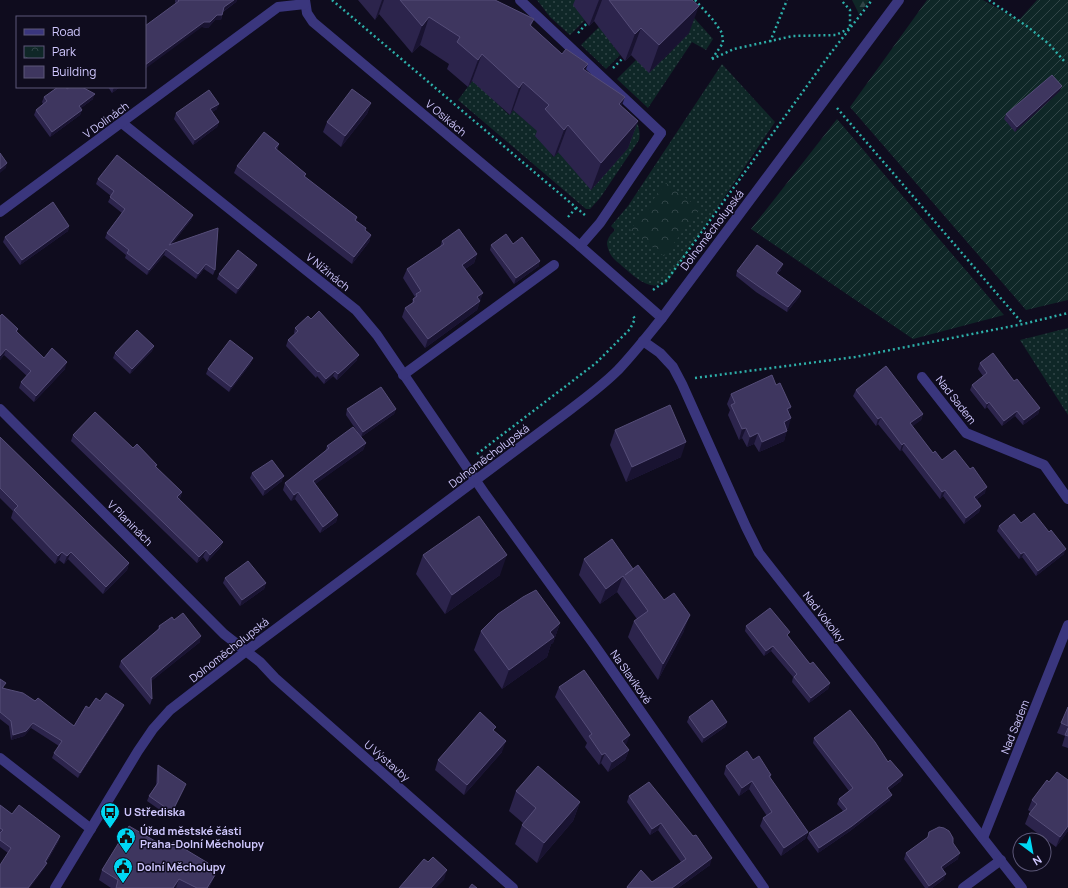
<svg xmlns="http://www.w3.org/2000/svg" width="1068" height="888" viewBox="0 0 1068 888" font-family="Manrope,sans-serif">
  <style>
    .grass { fill: url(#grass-dots) }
    .forest { fill: url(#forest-firs) }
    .park { fill: url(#park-crowns) }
    .garden { fill: url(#garden-furrows) }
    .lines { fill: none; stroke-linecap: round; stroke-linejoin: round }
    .path { stroke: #2dafa9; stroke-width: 2.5; stroke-dasharray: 2 3; stroke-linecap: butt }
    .service { stroke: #3a367d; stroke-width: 10 }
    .minor { stroke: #3a367d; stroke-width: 10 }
    .tertiary { stroke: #3a367d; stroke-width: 10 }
    .wall { fill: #2c244c }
    .shaded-wall { fill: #191331 }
    .building { fill: #3e365f; stroke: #554d78 }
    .labels { text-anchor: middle; stroke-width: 3; stroke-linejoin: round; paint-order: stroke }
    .street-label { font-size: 11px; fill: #d0c8ff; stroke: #0f0c1e }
    .poi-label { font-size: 11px; font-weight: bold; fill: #d0c8ff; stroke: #0f0c1e; text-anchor: start }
  </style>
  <defs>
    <pattern id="grass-dots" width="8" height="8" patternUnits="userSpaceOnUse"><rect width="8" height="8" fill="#0f2727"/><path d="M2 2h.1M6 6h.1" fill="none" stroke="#314547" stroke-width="1.8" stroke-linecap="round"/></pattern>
    <pattern id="forest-firs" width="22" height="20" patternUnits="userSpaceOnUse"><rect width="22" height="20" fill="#0f2727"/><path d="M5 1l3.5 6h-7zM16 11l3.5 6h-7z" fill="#314547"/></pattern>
    <pattern id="park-crowns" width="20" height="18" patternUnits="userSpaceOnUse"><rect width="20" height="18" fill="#0f2727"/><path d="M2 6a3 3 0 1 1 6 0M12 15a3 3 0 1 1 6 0" fill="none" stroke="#314547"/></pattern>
    <pattern id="garden-furrows" width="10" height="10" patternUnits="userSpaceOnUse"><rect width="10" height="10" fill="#0f2727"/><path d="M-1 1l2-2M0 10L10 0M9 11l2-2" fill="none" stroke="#314547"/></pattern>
  </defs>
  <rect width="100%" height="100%" fill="#0f0c1e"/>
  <g class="grass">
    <path d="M537,0H576L574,5L585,20L570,35L550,17Z"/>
    <path d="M678,0L713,39L706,50L692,42L648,108L617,79L636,60H663L689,33Z"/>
    <path d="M601,25L609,40L620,55L606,69L581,45Z"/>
    <path d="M722,64L775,122L666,284L663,282C650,293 632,274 622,266C619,263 613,259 611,255C609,252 607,246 607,243C608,237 611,234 615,230L611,226L628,206Z"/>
    <path d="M473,80L509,115L513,110L539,132L553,157L560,151L591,190L628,148L615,136L633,116C638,124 641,130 639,140L600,198L590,209H586L458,100Z"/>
    <path d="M1068,328V415L1020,340Z"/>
  </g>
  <path class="forest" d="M852,0H870L859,14Z"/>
  <path class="park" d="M666,183L700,209L664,256L630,230Z"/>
  <g class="garden">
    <path d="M927,0H983L1019,20L1037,0H1068V300L1026,310L850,107Z"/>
    <path d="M837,119L1004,315L913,339L751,229Z"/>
  </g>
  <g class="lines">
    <g class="path">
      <path d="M332,0L586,216"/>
      <path d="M695,0L714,21L722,33L723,43L712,59"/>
      <path d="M989,0L1028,27L1049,44L1065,62"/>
      <path d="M578,33L587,23"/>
      <path d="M770,42L787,0"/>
      <path d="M712,59L734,49L793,36L836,35L850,28V10L841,0"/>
      <path d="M613,68L623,58"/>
      <path d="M837,108L1023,324"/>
      <path d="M568,217L576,208"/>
      <path d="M653,290L667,280L830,54L872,0"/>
      <path d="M695,378L855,357L1023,324L1068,313"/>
      <path d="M477,454L596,363L630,329L635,319L632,314"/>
    </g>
    <path class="service" d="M520,0L661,133"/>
    <g class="minor">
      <path d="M305,0L307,13L313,22L580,246L662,318"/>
      <path d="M122,123L356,310L377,335L485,494L593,643L764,888"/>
      <path d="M0,212L278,7L305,4"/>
      <path d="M580,246L600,223L661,133"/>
      <path d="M643,341L660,353L673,367L682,384L746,527L759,553L1022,888"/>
      <path d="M403,375L554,265"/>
      <path d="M922,377L966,433L1044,465L1068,499"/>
      <path d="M0,409L224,634L260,662L275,678L513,888"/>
      <path d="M0,758L91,829"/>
      <path d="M983,838L1068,625"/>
      <path d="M963,888L1001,860"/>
    </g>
    <path class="tertiary" d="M55,888L138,751L153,729L170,710L245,652L555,421C576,405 599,389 618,370C634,353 648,335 662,318L899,0"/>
  </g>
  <g class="wall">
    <path d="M175,0H237L236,2L223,12L221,20H215L208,28L202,27L176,4L175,2Z"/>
    <path d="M358,0H495L534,19L531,26L562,54L585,71L621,106L638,121L628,148L591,190L558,152L554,157L535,136L537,131L513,110L510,115L472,81L468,87L447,69L449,64L420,45L412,53L379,14L375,20Z"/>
    <path d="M575,0H692L689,33L649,73L631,55L625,61L594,21L589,26L573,5Z"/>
    <path d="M108,87H120L112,93Z"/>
    <path d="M67,89L93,99L81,108L82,110L80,115L50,137L34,115L36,110L43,104L42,102L44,97Z"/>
    <path d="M1060,91L1015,132L1004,119L1006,114Z"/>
    <path d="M371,103L367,114L341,147L323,132L327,122Z"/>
    <path d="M217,109L212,112L219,122L217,127L193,145L174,119L176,113Z"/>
    <path d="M279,144L277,150L306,174L305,177L357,217L356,221L366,228L365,230L371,235L369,242L352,264L234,173L237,166Z"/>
    <path d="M98,179L193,215L191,220L172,244L218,228L215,270L213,275L204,269L196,279L164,255L147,275L125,258L126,255L105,238L107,233L122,213L108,202L111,196L96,184Z"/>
    <path d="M69,226L68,231L20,265L3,242L5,237Z"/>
    <path d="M442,241L477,254L474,263L465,269L480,301L477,310L425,348L402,317L405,308L412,303L413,299L415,297L403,278L407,269L440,247Z"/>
    <path d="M513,244L539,266L514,284L490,250L491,245Z"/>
    <path d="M255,270L236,294L217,279L219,274Z"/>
    <path d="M781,270L777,274L801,291L799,297L787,312L756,292L736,276L737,271Z"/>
    <path d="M0,316L18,329L17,332L44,358L65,369L34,402L19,388L21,382L27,376L4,355L0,360Z"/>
    <path d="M295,328L357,360L337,380L333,376L324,384L317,376L316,378L286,346L288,340L295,334L294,333Z"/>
    <path d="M154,346L152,351L130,374L113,358L115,353Z"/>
    <path d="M251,363L229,392L206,374L208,369Z"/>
    <path d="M980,363L1014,381L1040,408L1038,414L1023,425L1015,416L1002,426L987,407L985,409L970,390L972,385L983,376L978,369Z"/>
    <path d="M776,385L791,407L789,412L788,429H787L784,441L759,452L754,444L747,447L742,438L739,440L728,415L730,410L727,404L731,394Z"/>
    <path d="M856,390L923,414L921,420L912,426L933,453L985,493L977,499L981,506L979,512L964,524L943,496L940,499L902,450L900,451L878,424L876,426L853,396Z"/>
    <path d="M347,409H396L394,414L361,437L346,415Z"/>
    <path d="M615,430L681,457L626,482L610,445Z"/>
    <path d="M73,435L133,448L157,465L156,467L182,492L180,498L179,499L223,542L220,548L207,562L203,557L197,563L71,441Z"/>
    <path d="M0,437L129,563L127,570L103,594L68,559L64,564L59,560L55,564L11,518L13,511L0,498Z"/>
    <path d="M366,443L363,450L315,484L338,515L336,522L320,533L295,499L291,501L283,490L285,483L325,452L327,446Z"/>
    <path d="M252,473L282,481L263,496L250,478Z"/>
    <path d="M1021,523L1049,532L1064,554L1036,576L1022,557L1019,559L997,531L999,526Z"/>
    <path d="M423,555L500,575L445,614L416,574Z"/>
    <path d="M584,559L633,569L684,631L658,680L628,637L634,621L637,619L617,592L600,604L579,575Z"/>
    <path d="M225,578L266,583L264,589L240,606L223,583Z"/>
    <path d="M174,620L200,642L151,681L152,699L150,705L119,667L121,661L157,631L159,626Z"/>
    <path d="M560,623L553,643L551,644L547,657L502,689L474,650L481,631Z"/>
    <path d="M746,626L788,636L810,664L830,683L828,689L809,703L792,682L793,677L771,651L764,656L745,631Z"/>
    <path d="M0,679L4,688L35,701L74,726L89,708L100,701L124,705L122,710L78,778L52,758L54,753L59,746L31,728L24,736L11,740L9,726L0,719Z"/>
    <path d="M559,687L626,746L629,750L625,760L608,772L601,763L599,765L585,747L587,743L555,697Z"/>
    <path d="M1068,707V748L1062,746L1065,736L1057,733Z"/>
    <path d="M689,717L727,722L725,727L702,743L687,722Z"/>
    <path d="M494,731L502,752L464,795L435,770L438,760Z"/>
    <path d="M814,738L888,762L901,781L889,790L890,800L850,831L818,853L807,838L809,833L843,811L837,804L839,799L849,791L813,743Z"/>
    <path d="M753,760L771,775L770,778L808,832L805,839L781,856L760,826L763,818L767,816L749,789L739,796L724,774L726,766Z"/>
    <path d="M158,765L184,789L170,817L147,801L149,796L156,785L157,770Z"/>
    <path d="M1049,782L1068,831L1056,847L1025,824L1029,814L1031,812L1028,810L1032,800Z"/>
    <path d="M516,791L580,802L573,821L537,863L515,844L522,825L523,823L509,811Z"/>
    <path d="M629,796L710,865L678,888H626L627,887L652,882L681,862L658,830L650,835L627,802Z"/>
    <path d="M0,805L12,814L60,836L58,842L46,863L44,869L8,853L0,847Z"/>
    <path d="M929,832L953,843L958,859L943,869L944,879L932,888H925L904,859L906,853L927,838Z"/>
    <path d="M169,849L208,863L206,870L215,875L209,888H111L99,880L102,870Z"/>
  </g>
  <g class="shaded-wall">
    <path d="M234,0H237L236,2L222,12L224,7Z"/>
    <path d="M382,0H384L379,14L375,20Z"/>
    <path d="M599,0H602L594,21L589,26Z"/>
    <path d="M699,6L689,33L649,73L659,45Z"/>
    <path d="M217,15H222L221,20H215L208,28L202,27L145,69V65L204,22Z"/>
    <path d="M429,17L420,45L412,53L422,26Z"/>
    <path d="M641,28L631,55L625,61L635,34Z"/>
    <path d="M482,54L472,81L468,87L478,60Z"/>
    <path d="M588,64L578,91L583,69Z"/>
    <path d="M523,82L513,110L510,115L519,88Z"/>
    <path d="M1062,86L1060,91L1015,132L1017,127Z"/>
    <path d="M114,87H120L112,93Z"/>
    <path d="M95,94L93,99L77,111L79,106Z"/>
    <path d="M625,97L615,124L619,104Z"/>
    <path d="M371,103L367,114L341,147L345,136Z"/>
    <path d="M219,104L217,109L208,115L210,109Z"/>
    <path d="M82,110L80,115L50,137L52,132Z"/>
    <path d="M638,121L628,148L591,190L601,163Z"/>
    <path d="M219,122L217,127L193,145L195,140Z"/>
    <path d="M568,125L558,152L554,157L564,130Z"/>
    <path d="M7,163L6,168L0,173V169Z"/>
    <path d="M193,215L191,220L167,250L169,245Z"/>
    <path d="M69,226L68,231L20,265L22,260Z"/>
    <path d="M371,235L369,242L352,264L354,257Z"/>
    <path d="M166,249L164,255L147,275L149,270Z"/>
    <path d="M477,254L474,263L458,274L462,265Z"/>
    <path d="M540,261L539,266L514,284L516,278Z"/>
    <path d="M206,264L204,269L196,279L198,274Z"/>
    <path d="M783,264L781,270L774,278L776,273Z"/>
    <path d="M257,265L255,270L236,294L238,289Z"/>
    <path d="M801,291L799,297L787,312L788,307Z"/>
    <path d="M483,293L477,310L425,348L428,339Z"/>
    <path d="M154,346L152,351L130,374L132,369Z"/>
    <path d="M6,349L4,355L0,360V356Z"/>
    <path d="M359,355L357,360L337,380L338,374Z"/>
    <path d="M253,358L251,363L229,392L231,387Z"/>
    <path d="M67,362L65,369L34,402L36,396Z"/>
    <path d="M335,371L333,376L324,384L326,379Z"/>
    <path d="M989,402L987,407L985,409L987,404Z"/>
    <path d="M791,407L787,417V409Z"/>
    <path d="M1040,408L1038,414L1023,425L1024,420Z"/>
    <path d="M396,409L394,414L361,437L363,432Z"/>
    <path d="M1017,411L1015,416L1002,426L1004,421Z"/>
    <path d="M923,414L921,420L908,430L910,423Z"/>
    <path d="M881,417L878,424L876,426L878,419Z"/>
    <path d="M791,418L788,429L780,432L784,422Z"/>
    <path d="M746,428L742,438L739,440L742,429Z"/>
    <path d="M787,431L784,441L759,452L762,442Z"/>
    <path d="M758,433L754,444L747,447L750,437Z"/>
    <path d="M686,442L681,457L626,482L632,467Z"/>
    <path d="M366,443L363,450L310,488L313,481Z"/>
    <path d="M904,443L902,450L900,451L902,445Z"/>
    <path d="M284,476L282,481L263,496L265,490Z"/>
    <path d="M987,487L985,493L972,503L974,497Z"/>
    <path d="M945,490L943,496L940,499L942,492Z"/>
    <path d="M182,492L180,498L174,504L177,497Z"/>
    <path d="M298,492L295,499L291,501L294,495Z"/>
    <path d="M981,506L979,512L964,524L966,518Z"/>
    <path d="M338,515L336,522L320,533L323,527Z"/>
    <path d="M223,542L220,548L207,562L210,555Z"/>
    <path d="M1066,549L1064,554L1036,576L1038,571Z"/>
    <path d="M206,550L203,557L197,563L199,557Z"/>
    <path d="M62,552L59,560L55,564L58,556Z"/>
    <path d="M71,552L68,559L64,564L67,556Z"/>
    <path d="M1024,552L1022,557L1019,559L1021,554Z"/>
    <path d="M507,555L500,575L445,614L452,595Z"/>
    <path d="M129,563L127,570L103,594L106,587Z"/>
    <path d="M623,576L617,592L600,604L606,589Z"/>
    <path d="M266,583L264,589L240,606L242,600Z"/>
    <path d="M690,615L684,631L658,680L663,664Z"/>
    <path d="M560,623L553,643L551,644L547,657L502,689L509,670Z"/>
    <path d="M201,636L200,642L149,683L151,678Z"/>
    <path d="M773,646L771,651L764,656L766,651Z"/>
    <path d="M830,683L828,689L809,703L811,698Z"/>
    <path d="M124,705L122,710L78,778L80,773Z"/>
    <path d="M727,722L725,727L702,743L704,738Z"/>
    <path d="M33,723L31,728L24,736L11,740L13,735Z"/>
    <path d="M630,735L626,745L622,741Z"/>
    <path d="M506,741L502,752L464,795L467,785Z"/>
    <path d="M629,750L625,760L608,772L612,762Z"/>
    <path d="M605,753L601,763L599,765L602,755Z"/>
    <path d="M903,775L901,781L885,793L887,788Z"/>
    <path d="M752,781L749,789L739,796L742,788Z"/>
    <path d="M186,784L184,789L170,817L172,812Z"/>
    <path d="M892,795L890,800L850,831L818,853L819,848Z"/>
    <path d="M580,802L573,821L537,863L544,843Z"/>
    <path d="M661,823L658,830L650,835L652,829Z"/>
    <path d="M1068,826V831L1056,847L1060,837Z"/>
    <path d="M808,832L805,839L781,856L784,848Z"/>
    <path d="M60,836L58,842L44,866L47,863L44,869L30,888H28L45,862Z"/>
    <path d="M960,853L958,859L939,872L941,867Z"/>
    <path d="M712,858L710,865L678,888H672Z"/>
    <path d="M447,870L444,880L436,888H431Z"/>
    <path d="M946,874L944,879L932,888H928L929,886Z"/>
    <path d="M215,875L209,888H207Z"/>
    <path d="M179,879L176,888H173Z"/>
  </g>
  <g class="building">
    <path d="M178,0H234L224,7L222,15H217L210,22H204L145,65V26L179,1Z"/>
    <path d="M400,0H495L534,19L530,25L562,54L566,49L588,64L583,69L625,97L619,104L638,121L601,163L568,125L564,130L545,109L549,105L523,82L519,88L482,54L478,60L457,42L460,37L429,17L422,26Z"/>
    <path d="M609,0H692L699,6L659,45L641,28L635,34Z"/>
    <path d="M1052,75L1062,86L1017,127L1006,114Z"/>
    <path d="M58,87H66L67,89L70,87H82L95,94L79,106L82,110L52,132L36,110L47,101L44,97Z"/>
    <path d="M352,89L371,103L345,136L327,122Z"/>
    <path d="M209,90L219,104L210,109L219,122L195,140L176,113Z"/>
    <path d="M264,132L279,144L275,148L306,174L304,176L357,217L355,220L366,228L365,230L371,235L354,257L237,166Z"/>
    <path d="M0,153L7,163L0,169Z"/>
    <path d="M117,155L193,215L169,245L218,228L215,270L206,264L198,274L166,249L149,270L127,253L129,250L107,233L125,209L110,197L114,191L98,179Z"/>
    <path d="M53,202L69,226L22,260L5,237Z"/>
    <path d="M459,229L477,254L462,265L483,293L477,297L480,301L428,339L405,308L414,302L413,299L417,296L416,294L421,291L407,269L444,244L442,241Z"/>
    <path d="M506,234L513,244L522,237L540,261L516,278L491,245Z"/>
    <path d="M757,245L783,264L776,273L801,291L788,307L758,286L737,271Z"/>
    <path d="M238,250L257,265L238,289L219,274Z"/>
    <path d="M319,311L359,355L338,374L335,371L326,379L319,371L318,372L288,340L298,331L295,328L308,316L311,319Z"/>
    <path d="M2,314L18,329L16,331L44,358L52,348L67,362L36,396L21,382L31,371L6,349L0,356V316Z"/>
    <path d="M137,330L154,346L132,369L115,353Z"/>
    <path d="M230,340L253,358L231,387L208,369Z"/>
    <path d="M993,353L1014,381L1017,379L1040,408L1024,420L1017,411L1004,421L989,402L987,404L972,385L987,373L980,363Z"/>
    <path d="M886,366L923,414L910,423L933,453L935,451L942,460L955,450L970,469L973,467L987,487L974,497L981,506L966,518L945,490L942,492L904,443L902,445L881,417L878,419L856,390Z"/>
    <path d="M772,375L776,385L780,383L791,407L787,409L791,418L784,422L787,431L762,442L758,433L750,437L746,428L742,429L731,405L735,403L731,394Z"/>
    <path d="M381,387L396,409L363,432L347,409Z"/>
    <path d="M670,405L686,442L632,467L615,430Z"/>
    <path d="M95,412L133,448L137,444L157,465L155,466L182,492L177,497L223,542L210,555L206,550L199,557L73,435Z"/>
    <path d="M353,427L366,443L313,481L338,515L323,527L298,492L294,495L285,483L329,448L327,446Z"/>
    <path d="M0,437L129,563L106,587L71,552L67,556L62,552L58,556L14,510L18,506L0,488Z"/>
    <path d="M272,460L284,476L265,490L252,473Z"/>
    <path d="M1034,513L1049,532L1051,530L1066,549L1038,571L1024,552L1021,554L999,526L1014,514L1021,523Z"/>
    <path d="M479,516L507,555L452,595L423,555Z"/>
    <path d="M612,539L633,569L625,575L638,565L664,600L674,593L690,615L663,664L634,621L648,611L623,576L606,589L584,559Z"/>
    <path d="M248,561L266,583L242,600L225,578Z"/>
    <path d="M536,590L560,623L550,632L554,637L509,670L481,631L498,614L523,597Z"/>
    <path d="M770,608L790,632L787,635L810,664L813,662L830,683L811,698L794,677L797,674L773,646L766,651L746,626Z"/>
    <path d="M183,613L201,636L151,678L152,699L121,661L160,628L159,626L172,617L174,620Z"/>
    <path d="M584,670L630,735L622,741L629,750L612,762L605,753L602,755L589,736L592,734L559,687Z"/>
    <path d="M0,679L6,683L2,688L23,693L35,701L38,698L74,726L86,706L89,708L96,698L100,701L106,693L124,705L80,773L54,753L62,741L33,723L26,731L13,735L11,721L0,712Z"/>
    <path d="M712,700L727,722L704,738L689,717Z"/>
    <path d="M1068,707V726L1061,723Z"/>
    <path d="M850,710L875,742L888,762L890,760L903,775L887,788L892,795L852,826L819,848L809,833L847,809L839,799L853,788L814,738Z"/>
    <path d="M480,712L496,727L493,730L506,741L467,785L438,760Z"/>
    <path d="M1068,728V736L1065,735Z"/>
    <path d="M747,751L753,760L759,756L771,775L769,776L808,832L784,848L763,818L772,812L752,781L742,788L726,766Z"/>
    <path d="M158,765L186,784L172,812L149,796L158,783Z"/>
    <path d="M538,766L580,802L544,843L522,825L536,808L516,791Z"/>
    <path d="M1057,772L1068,780V826L1060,837L1029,814L1037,804L1032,800L1047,780L1049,782Z"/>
    <path d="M649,782L693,836L696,835L712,858L672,888H628L627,887L641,870L652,882L686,859L661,823L652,829L629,796Z"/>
    <path d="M0,805L12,814L19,805L60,836L45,862L47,863L28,888H0V865L11,848L0,840V833L3,830L0,828Z"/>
    <path d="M129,826L169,849L173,842L208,863L205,869L215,875L207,888H197L179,879L173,888H116L118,880L102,870Z"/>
    <path d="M939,827L944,828L949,831L953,838V843L960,853L941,867L946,874L929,886L906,853L928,837L929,832Z"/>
    <path d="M433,857L447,870L431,888H399L424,859L428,862Z"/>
    <path d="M472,884L477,888H469Z"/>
  </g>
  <defs>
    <symbol id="bus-pin" viewBox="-11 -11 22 30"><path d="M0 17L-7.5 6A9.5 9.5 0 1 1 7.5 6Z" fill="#00d7f3" stroke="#0f0c1e"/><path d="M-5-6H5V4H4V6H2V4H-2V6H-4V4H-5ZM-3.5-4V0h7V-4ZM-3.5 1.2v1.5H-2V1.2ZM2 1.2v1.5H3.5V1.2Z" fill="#111"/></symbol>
    <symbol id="civic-pin" viewBox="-11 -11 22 30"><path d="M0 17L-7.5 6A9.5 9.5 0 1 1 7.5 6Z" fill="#00d7f3" stroke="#0f0c1e"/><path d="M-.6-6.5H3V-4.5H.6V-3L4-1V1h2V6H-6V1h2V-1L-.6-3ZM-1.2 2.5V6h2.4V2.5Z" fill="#111"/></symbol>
  </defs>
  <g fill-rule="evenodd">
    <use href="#bus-pin" x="99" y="801" width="22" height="30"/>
    <use href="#civic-pin" x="115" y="826" width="22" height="30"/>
    <use href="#civic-pin" x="112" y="856" width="22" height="30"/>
  </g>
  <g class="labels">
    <g class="street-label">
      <text transform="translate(446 118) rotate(40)" y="4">V Osikách</text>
      <text transform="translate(106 120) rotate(-36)" y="4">V Dolinách</text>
      <text transform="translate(712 230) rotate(-53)" y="4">Dolnoměcholupská</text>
      <text transform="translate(328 272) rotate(39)" y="4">V Nížinách</text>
      <text transform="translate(956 400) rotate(52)" y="4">Nad Sadem</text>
      <text transform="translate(489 456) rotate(-37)" y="4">Dolnoměcholupská</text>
      <text transform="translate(130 523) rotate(45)" y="4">V Planinách</text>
      <text transform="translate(824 617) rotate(52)" y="4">Nad Vokolky</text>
      <text transform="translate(229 650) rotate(-38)" y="4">Dolnoměcholupská</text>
      <text transform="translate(631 677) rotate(55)" y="4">Na Slavíkově</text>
      <text transform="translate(1015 727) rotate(-68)" y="4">Nad Sadem</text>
      <text transform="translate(387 761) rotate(41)" y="4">U Výstavby</text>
    </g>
    <g class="poi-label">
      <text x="124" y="816">U Střediska</text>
      <text x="140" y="835">Úřad městské části<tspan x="140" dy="13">Praha-Dolní Měcholupy</tspan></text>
      <text x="137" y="871">Dolní Měcholupy</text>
    </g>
  </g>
  <rect x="16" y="16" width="130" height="72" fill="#0f0c1e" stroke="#5c5778"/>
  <rect x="24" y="29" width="20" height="6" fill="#3a367d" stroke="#5c5778"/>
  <text x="52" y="36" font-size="12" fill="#d0c8ff">Road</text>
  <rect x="24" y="46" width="20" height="12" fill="url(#park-crowns)" stroke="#5c5778"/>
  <text x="52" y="56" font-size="12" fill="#d0c8ff">Park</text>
  <rect x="24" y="66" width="20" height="12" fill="#3e365f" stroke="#5c5778"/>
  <text x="52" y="76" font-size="12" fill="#d0c8ff">Building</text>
  <g transform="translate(1032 852) rotate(148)"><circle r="19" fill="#0f0c1e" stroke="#5c5778"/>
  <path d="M0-3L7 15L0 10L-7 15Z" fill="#00d7f3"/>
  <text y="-6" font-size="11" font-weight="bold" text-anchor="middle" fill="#d0c8ff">N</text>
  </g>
</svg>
